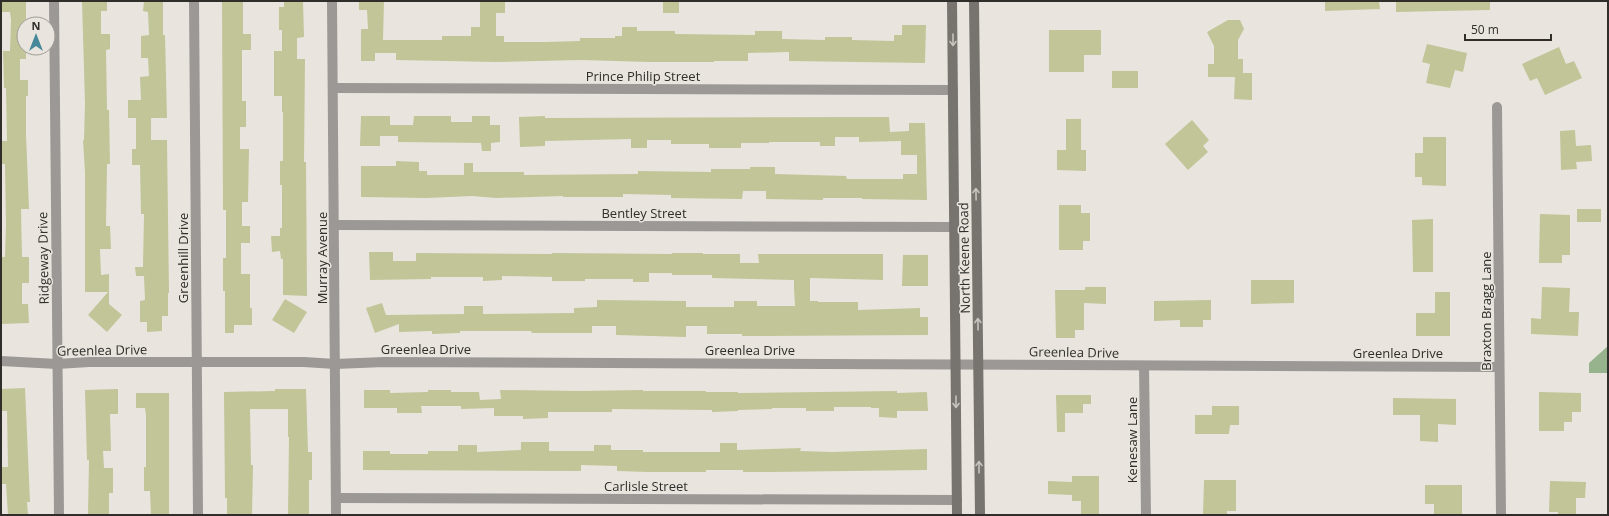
<svg xmlns="http://www.w3.org/2000/svg" width="1609" height="516" viewBox="0 0 1609 516" font-family="'Open Sans',sans-serif">
  <style>
    .water { fill: #97b38e }
    .building { fill: #c1c598 }
    .lines { fill: none; stroke-linecap: round; stroke-linejoin: round }
    .minor { stroke: #9b9896; stroke-width: 10 }
    .secondary { stroke: #77736f; stroke-width: 10 }
    .oneway { stroke: #c7c3bd }
    .labels { text-anchor: middle; stroke-width: 3; stroke-linejoin: round; paint-order: stroke }
    .street-label { font-size: 13px; fill: #2f2e2b; stroke: #e9e5de }
  </style>
  <rect width="100%" height="100%" fill="#e9e5de"/>
  <path class="water" d="M1608,346V373H1589V363Z"/>
  <g class="building">
    <path d="M2,1H26V20H24V48H26V59H20V80H28V96H26V134L29,209H21L22,257H29V283H22V304H28L29,323L1,324V257H5L6,225L5,164H2V141H7L6,88H4L3,51H10L11,20L10,12H2Z"/>
    <path d="M82,1H107V11H101V34H110V49L106,50L107,110H109L110,164H107L106,226H110L111,249H100L101,275L109,274V304L122,315L107,332L88,315L108,292H85V172L83,140H84L85,103Z"/>
    <path d="M144,1H163V35H165L167,118H151V140H167L169,293H168V316H162V331L147,332V322H140V301L145,300L144,276H136L135,267H143L144,214H141L140,165H132V149H136V118H128V100H141L140,77L149,76L148,58H141V36L149,35L148,12L143,11Z"/>
    <path d="M222,1H243V34H251V50H242V101H246V127H240V149H249L248,202H242V226H250V243H241V274H250V308H252V325H234V333H225V291H223V258H226V210H223Z"/>
    <path d="M284,1H303L304,37L297,38V59H305L304,162H306L307,296L283,295V259H281L280,251L272,252L271,236H280V228H282V185H280V161H283V112H282V96H274V51H282V30H279V7H284Z"/>
    <path d="M359,1H384L383,40H442V36H471V27H480V1H505V13H496V36H504V42H545L580,41V38H615V36H622V27H637V31H675V34L755,35V31H782V39L825,40V37H852V40L894,41V35H902V25H926L925,63L789,61V52L748,53V61H714V62H649L581,60L496,62L396,60V53H375V61H361V29H368L367,10H359Z"/>
    <rect x="663" y="1" width="16" height="12"/>
    <path d="M1325,1H1379L1380,9L1325,11Z"/>
    <path d="M1396,1H1490V10L1396,12Z"/>
    <path d="M1228,20H1240L1244,29L1238,40V59H1243V73H1252V100L1234,99L1235,77H1208V64H1214V46L1207,32Z"/>
    <path d="M1049,30H1101V55H1084V72H1049Z"/>
    <path d="M1427,44L1467,53L1463,72L1455,70L1450,88L1426,83L1430,64L1422,62Z"/>
    <path d="M1559,47L1566,64L1574,61L1582,78L1545,95L1537,78L1530,81L1522,64Z"/>
    <rect x="1112" y="71" width="26" height="17"/>
    <path d="M361,116H390V125H413L414,116H451V122H472V116H490V125H500V142L491,143V151H482L481,143L398,142V136H380V146H360Z"/>
    <path d="M545,116V118L889,117L890,132L909,131V123H925L927,200L862,199V198H823V200L766,199V191H743L742,199L671,198V195L623,194V197H563V196L496,198L472,196L427,198L361,197V166H396V161L419,162V171H427V175H464V163H473V172H524V175L638,174V171L711,172V169H750V167H775V174L846,176L847,179H903V174H917V155H901V141L859,142V137H835V146H820V142H769V143H741V148H709V144H671V140H647V148H631V139L545,141V146L520,147L519,117Z"/>
    <path d="M1066,119H1081V150H1086V171L1057,170V150H1066Z"/>
    <path d="M1192,120L1209,140L1203,146L1208,152L1188,170L1165,144Z"/>
    <path d="M1575,130L1576,146L1591,145L1592,161L1576,162L1577,169L1561,170L1560,131Z"/>
    <path d="M1423,137H1446V186L1422,185V177H1415V153H1423Z"/>
    <path d="M1059,205H1081V213H1090V241H1083V250H1059Z"/>
    <rect x="1577" y="209" width="24" height="13"/>
    <path d="M1540,214L1570,215V255H1562V263H1539Z"/>
    <path d="M1433,219V272H1413L1412,220Z"/>
    <path d="M369,252H393V261H416V253L552,254V253L672,254V253H703V254H740V263H759L758,254H883V280L810,278V301H818V302H858V310L920,308V317H928V335L742,336V334H707V326H686V337L616,335V326H592V333H532L531,331H460V333L432,334V331L399,332V324L375,333L366,308L382,303L386,315L464,314V306H483V314L574,313V308L597,307V300L686,301V307H734V301H757V306H795L794,288V280L712,278V275H672V273H649V282H633V279H585V281H552V277L502,276V280L483,281V277H431V279L370,280Z"/>
    <path d="M903,255H928V286H902Z"/>
    <path d="M1251,280H1294V303L1251,304Z"/>
    <path d="M1085,287H1106V304L1084,303V330H1075V338H1056L1055,290H1085Z"/>
    <path d="M1542,287L1570,288L1569,312H1579L1578,336L1531,334V318L1541,319Z"/>
    <path d="M1435,292H1450V336H1416V313H1435Z"/>
    <path d="M285,299L307,312L294,333L272,320Z"/>
    <path d="M1211,300V320H1203V327H1180V320L1154,321V301Z"/>
    <path d="M25,388L30,502H27L28,515H8L6,484H1V467H8L7,411H1V389Z"/>
    <path d="M118,389V414H110L111,451H103L104,468H113V493H109V515H88L89,460H87L85,390Z"/>
    <path d="M275,389H306L308,452H312V480H309V515H288L289,437H288V409H250L251,465H253L252,515H227V498H225L224,392L275,391Z"/>
    <path d="M364,390H390V393L428,392V390H451V392H479L480,400L501,399L500,390L580,391L643,390V391H706V392H738V393L897,391V393L927,392L928,411H897V418L879,417V408H871V407H834V411H806V408H772V409L738,410V411L712,412V410L612,409V412H548V418L523,419V416H494V408L461,409V406H421L422,413H397V408H364Z"/>
    <path d="M1539,392L1581,393V412H1572V422H1564V431H1539Z"/>
    <path d="M136,393H169V515H151L150,491H144V467H146V416L145,408H136Z"/>
    <path d="M1056,395H1091V404H1083V413H1065V432H1057Z"/>
    <path d="M1393,398L1456,399V425L1438,424V442L1420,441V415H1393Z"/>
    <path d="M1212,406H1239V425H1230L1229,434H1195V415H1212Z"/>
    <path d="M521,442H549V451H594V445H611V450H643V452H720V443H737V450L801,448L800,451L832,452L927,449V470L770,472H743V470H706V472H648L617,471V466L581,465V471L363,470V451H390V454H428V451H458V445H477V452L521,450Z"/>
    <path d="M1072,476H1099V515H1081V501H1072V495L1048,494V481L1072,482Z"/>
    <path d="M1204,480H1236V511H1227V515H1203Z"/>
    <path d="M1550,481L1586,482L1585,498H1576V515H1558V512H1549Z"/>
    <path d="M1425,485H1462V515H1434V504H1425Z"/>
  </g>
  <g class="lines">
    <g class="minor">
      <path d="M54,1L59,515"/>
      <path d="M194,1L198,515"/>
      <path d="M332,1L336,515"/>
      <path d="M333,88L953,90"/>
      <path d="M1497,107L1501,515"/>
      <path d="M334,225L954,227"/>
      <path d="M1,361L57,364L89,362H304L335,364L384,362L1499,367"/>
      <path d="M1144,366L1146,515"/>
      <path d="M336,498L957,500"/>
    </g>
    <g class="secondary">
      <path d="M952,1L957,515"/>
      <path d="M974,1L980,515"/>
    </g>
  </g>
  <defs><path id="oneway-shaft" d="M-6 0H5M1.5-3L5.5 0L1.5 3" fill="none" stroke-width="1.6" stroke-linecap="round" stroke-linejoin="round"/></defs>
  <g class="oneway">
    <use href="#oneway-shaft" transform="translate(953 40) rotate(90)"/>
    <use href="#oneway-shaft" transform="translate(976 194) rotate(-91)"/>
    <use href="#oneway-shaft" transform="translate(978 324) rotate(-91)"/>
    <use href="#oneway-shaft" transform="translate(956 402) rotate(90)"/>
    <use href="#oneway-shaft" transform="translate(979 467) rotate(-90)"/>
  </g>
  <g class="labels">
    <g class="street-label">
      <text x="643" y="81">Prince Philip Street</text>
      <text x="644" y="218">Bentley Street</text>
      <text transform="translate(43 258) rotate(-91)" y="5">Ridgeway Drive</text>
      <text transform="translate(183 258) rotate(-90)" y="5">Greenhill Drive</text>
      <text transform="translate(322 258) rotate(-90)" y="5">Murray Avenue</text>
      <text transform="translate(964 258) rotate(-91)" y="5">North Keene Road</text>
      <text transform="translate(1486 311) rotate(-90)" y="5">Braxton Bragg Lane</text>
      <text x="426" y="354">Greenlea Drive</text>
      <text transform="translate(102 350) rotate(-1)" y="5">Greenlea Drive</text>
      <text x="750" y="355">Greenlea Drive</text>
      <text transform="translate(1074 352) rotate(1)" y="5">Greenlea Drive</text>
      <text x="1398" y="358">Greenlea Drive</text>
      <text transform="translate(1132 440) rotate(-90)" y="5">Kenesaw Lane</text>
      <text x="646" y="491">Carlisle Street</text>
    </g>
  </g>
  <rect width="1609" height="516" fill="none" stroke="#2f2e2b" stroke-width="4"/>
  <g transform="translate(36 36)"><circle r="19" fill="#e9e5de" stroke="#9f9c96"/>
  <path d="M0-3L7 15L0 10L-7 15Z" fill="#47879a"/>
  <text y="-6" font-size="11" font-weight="bold" text-anchor="middle" fill="#2f2e2b">N</text>
  </g>
  <path d="M1465 34v6h86v-6" fill="none" stroke="#2f2e2b" stroke-width="2"/>
  <text x="1471" y="34" font-size="12" fill="#2f2e2b" stroke="#e9e5de" stroke-width="3" paint-order="stroke">50 m</text>
</svg>
